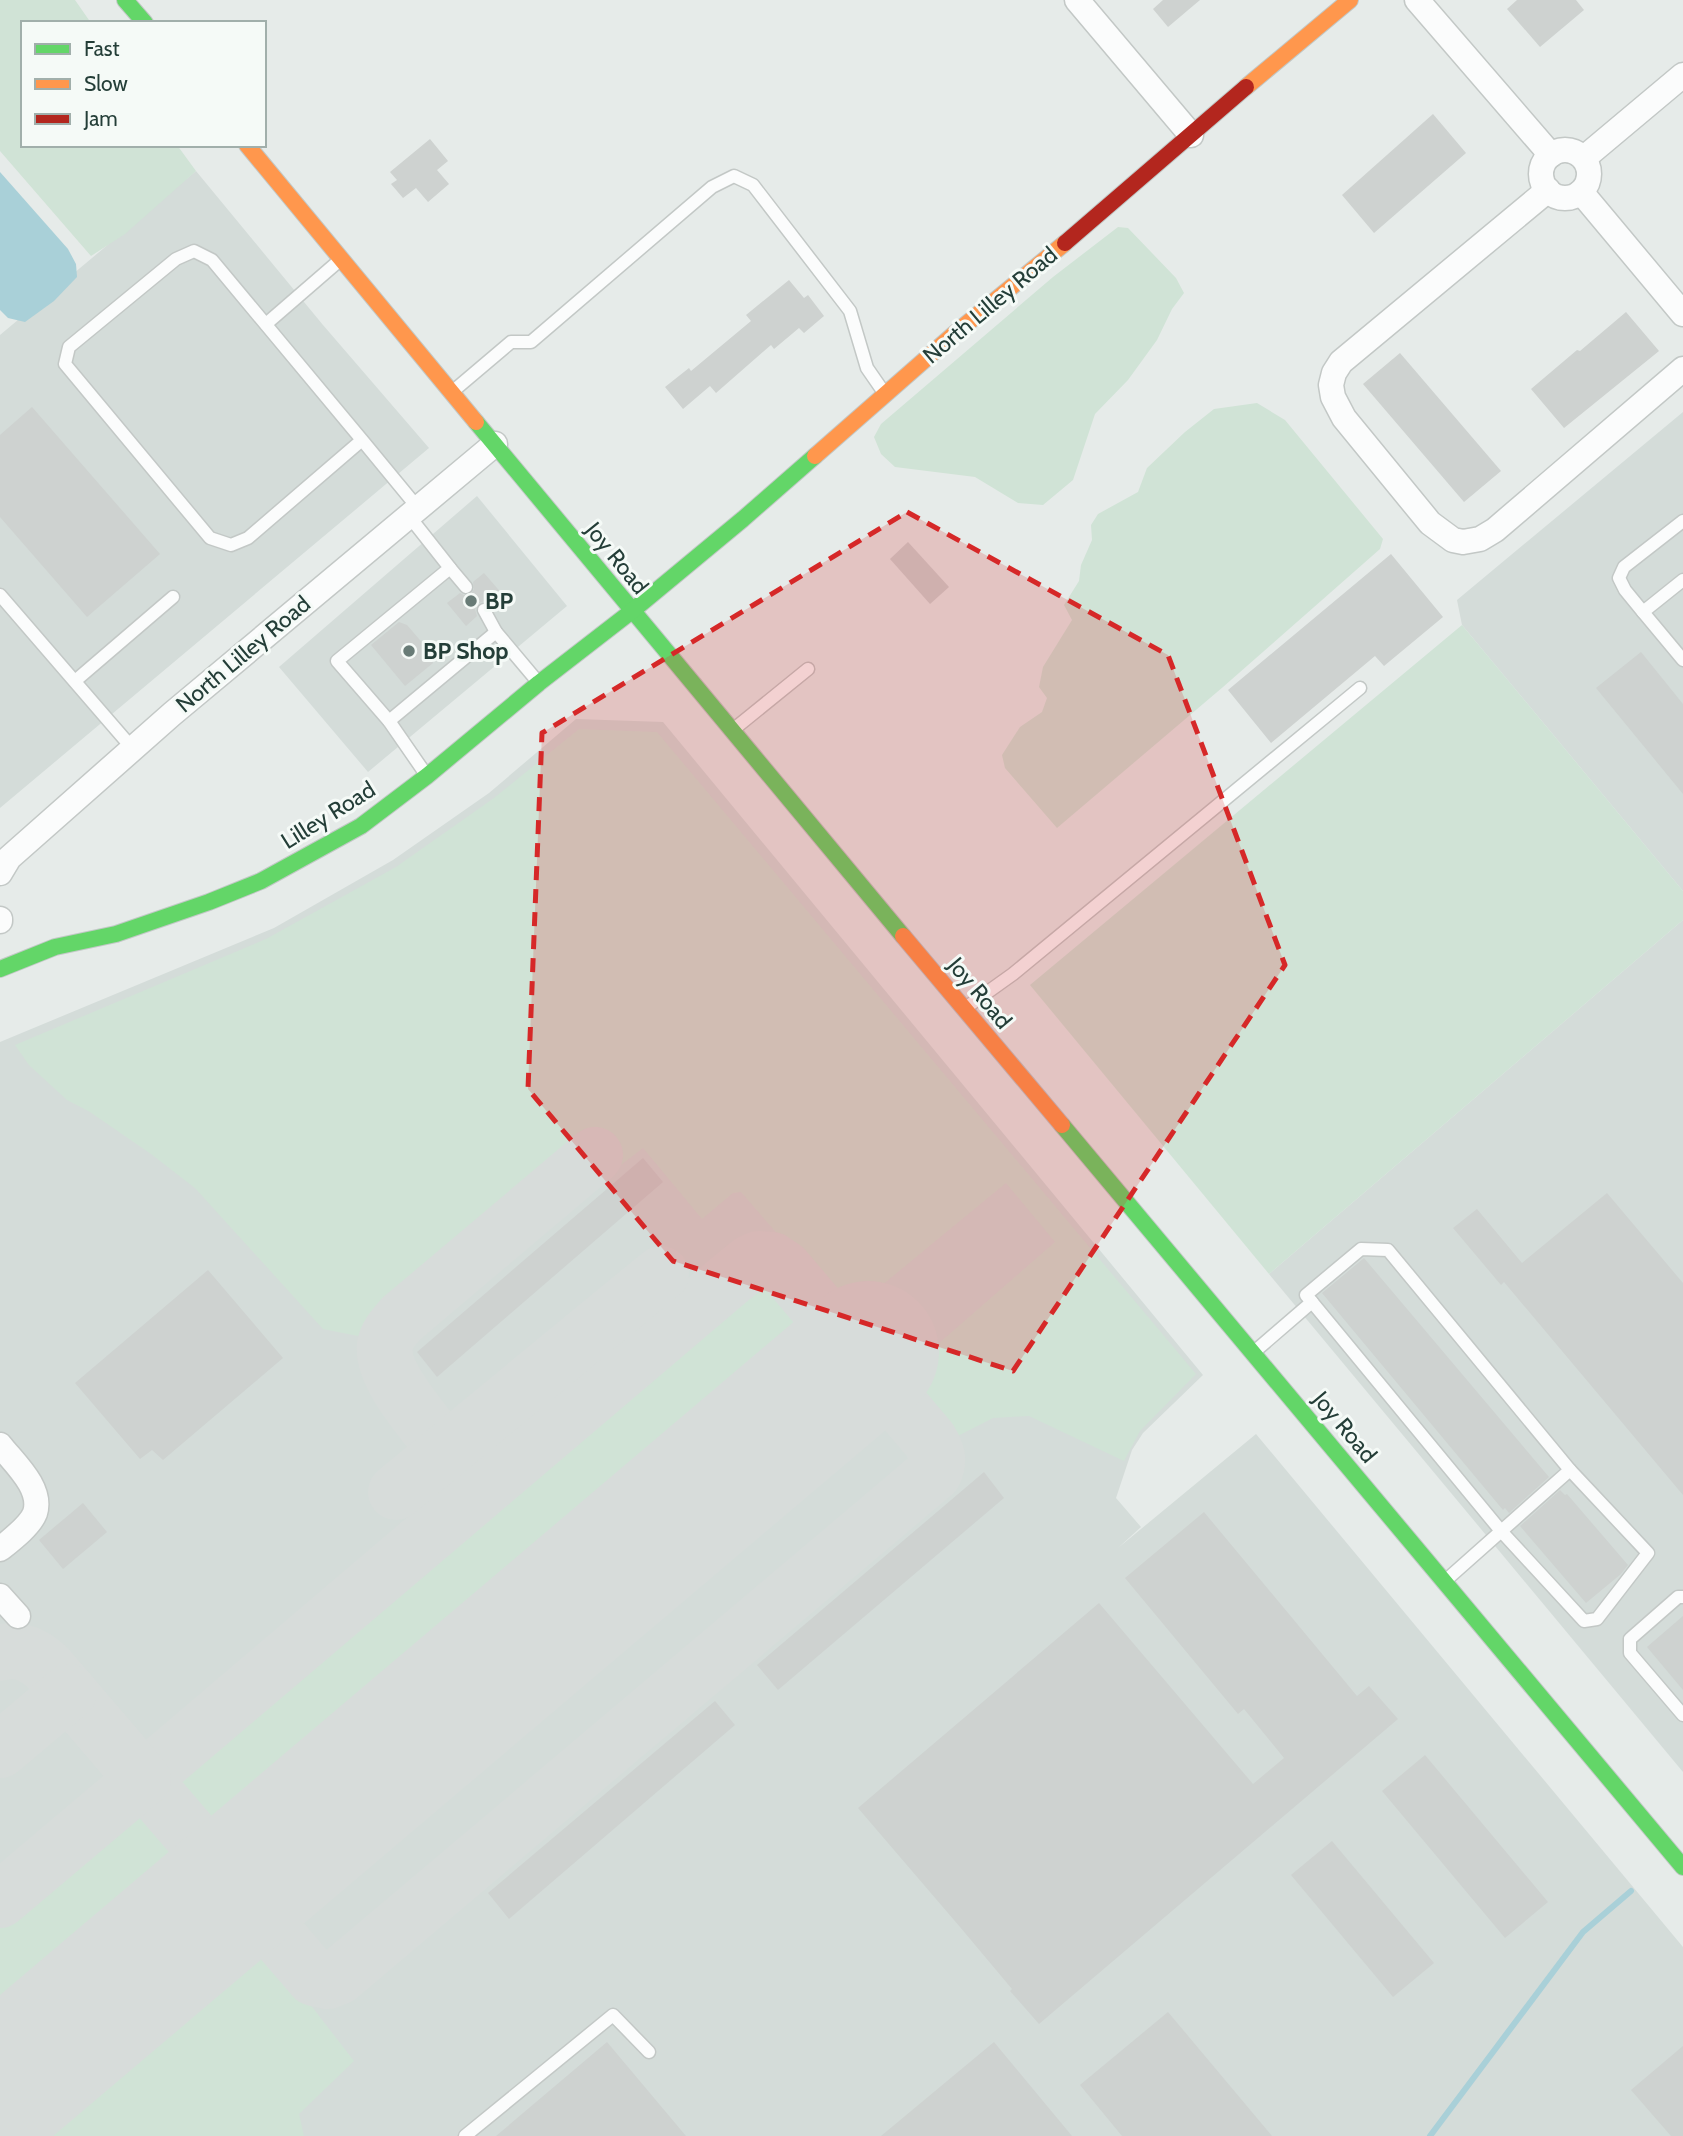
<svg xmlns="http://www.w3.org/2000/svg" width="1683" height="2136" viewBox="0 0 1683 2136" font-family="Cabin,sans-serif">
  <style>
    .built { fill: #d4dcd9 }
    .green { fill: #d0e3d6 }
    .water { fill: #a9d0d8 }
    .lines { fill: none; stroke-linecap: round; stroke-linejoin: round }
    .stream { stroke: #a9d0d8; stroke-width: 6 }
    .taxiway { stroke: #d7dcda; stroke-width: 56 }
    .runway { stroke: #d7dcda; stroke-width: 142 }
    .building { fill: #ced2d0 }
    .lane-casing { stroke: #c3c8c6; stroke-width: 15 }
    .street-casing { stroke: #c3c8c6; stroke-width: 27 }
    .fast-casing { stroke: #c2c8c6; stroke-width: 18 }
    .slow-casing { stroke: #c2c8c6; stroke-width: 18 }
    .jam-casing { stroke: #c2c8c6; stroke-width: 18 }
    .lane { stroke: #fbfcfc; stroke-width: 12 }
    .street { stroke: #fbfcfc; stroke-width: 24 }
    .fast { stroke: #63d668; stroke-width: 16 }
    .slow { stroke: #ff974d; stroke-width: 16 }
    .jam { stroke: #b3261e; stroke-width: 16 }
    .marked { fill: #d62828; fill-opacity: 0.2; stroke: #d62828; stroke-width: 5; stroke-dasharray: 14 9; stroke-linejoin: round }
    .poi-dot { fill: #687b76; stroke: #f5faf7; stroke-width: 2.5 }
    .labels { text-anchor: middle; stroke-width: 6; stroke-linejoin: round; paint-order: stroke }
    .street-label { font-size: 23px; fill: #243e38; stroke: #f5faf7 }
    .poi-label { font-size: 23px; font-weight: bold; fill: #243e38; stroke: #f5faf7; text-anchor: start }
  </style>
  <rect width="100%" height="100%" fill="#e6ebe9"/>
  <g class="built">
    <path d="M196,171L323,325L429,448L0,808V335Z"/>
    <path d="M1683,412V891L1462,625L1457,600Z"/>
    <path d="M477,496L567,606L368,772L279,667Z"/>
    <path d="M576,719L663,722L1203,1375L1143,1433L1132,1450L1116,1498L1141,1527L1118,1548L1256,1434L1683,1947V2136H0V1042L274,928L393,860L489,793Z"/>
    <path d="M1683,920V1772L1269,1274Z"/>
  </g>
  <g class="green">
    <path d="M0,0H75L91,23H23V145H177L196,171L125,234L91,256L0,151Z"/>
    <path d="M1118,227L1128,228L1176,278L1184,293L1172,309L1157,340L1128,380L1095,414L1073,480L1043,505L1018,503L975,477L895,467L881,454L874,437L881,424L1053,277Z"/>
    <path d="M1257,403L1285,420L1383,539L1380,549L1223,687L1057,828L1005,768L1002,755L1020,727L1042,712L1047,698L1039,687L1043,667L1072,620L1064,605L1079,581L1081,565L1092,540L1091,525L1098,514L1138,492L1147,468L1185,432L1214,409Z"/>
    <path d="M1462,625L1683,891V920L1269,1274L1030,985Z"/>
    <path d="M579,729L657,732L1196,1374L1140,1431L1124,1461L1029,1416L993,1418L950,1440L899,1378L1055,1242L1006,1183L847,1314L741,1192L733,1193L702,1219L643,1148L617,1168L593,1139L582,1145L377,1321L371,1333L358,1336L323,1329L195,1188L151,1154L90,1112L67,1100L29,1065L15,1045L266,939L396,867L494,798Z"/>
    <path d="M765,1285C786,1294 799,1311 810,1330L808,1341L802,1353L244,1826L226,1836L204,1819L177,1780L216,1735L734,1298L751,1288Z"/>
    <path d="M141,1811L177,1843L194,1869L192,1873L0,2035V1917L95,1835Z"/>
    <path d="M243,1932L268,1950L354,2061L299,2114L304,2136H4Z"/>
  </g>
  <path class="water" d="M0,172L68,249L76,264L77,277L54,301L25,322L8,318L0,310Z"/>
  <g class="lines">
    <path class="stream" d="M1430,2136L1583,1932L1631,1891"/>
    <g class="taxiway">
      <path d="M758,1259L772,1260L784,1268L929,1439C937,1452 940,1459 934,1473L338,1977L328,1981L314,1978L143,1779L728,1281L750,1263Z"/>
      <path d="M446,1451C428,1427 380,1375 385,1345C387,1334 395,1326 402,1318L595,1155"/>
      <path d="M396,1492L661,1274"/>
      <path d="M0,1653C18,1647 34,1655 47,1667L143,1779L0,1900"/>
      <path d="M0,1750L69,1692"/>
    </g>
    <path class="runway" d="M0,2088L868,1352"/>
  </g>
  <g class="building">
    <path d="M1163,0H1200L1168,27L1153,9Z"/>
    <path d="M1517,0H1576L1584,10L1540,47L1507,9Z"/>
    <path d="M1433,114L1466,153L1374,233L1342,195Z"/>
    <path d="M430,139L448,161L437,170L449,184L428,202L416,188L403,198L391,184L397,180L390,172Z"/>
    <path d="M789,280L804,298L808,295L824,316L804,333L799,328L774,349L771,345L716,393L710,386L683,409L665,387L689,368L691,371L751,321L746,315Z"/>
    <path d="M1626,312L1659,351L1564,428L1531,389L1577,350L1580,351Z"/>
    <path d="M1400,353L1501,471L1464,502L1363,384Z"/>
    <path d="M32,407L160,554L87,617L0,517V435Z"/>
    <path d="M908,542L949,587L930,604L890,559Z"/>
    <path d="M1391,554L1443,617L1384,666L1375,656L1271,743L1228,690Z"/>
    <path d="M484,573L503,595L491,605L485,601L479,603L475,609L477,616L466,626L447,603L460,593L464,595L471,594L474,589L473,582Z"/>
    <path d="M399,622L407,625L431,653L433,663L405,686L371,645Z"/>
    <path d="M1641,652L1683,704V794L1596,688Z"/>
    <path d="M643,1158L663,1182L437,1377L417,1352Z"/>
    <path d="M1607,1193L1683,1283V1495L1504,1282L1501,1285L1453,1228L1477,1209L1522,1263Z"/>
    <path d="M1364,1258L1549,1477L1509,1513L1505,1508L1503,1510L1322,1293Z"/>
    <path d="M208,1270L283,1358L163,1460L152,1450L140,1459L75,1383Z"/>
    <path d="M984,1472L1004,1498L778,1690L757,1665Z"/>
    <path d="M1560,1490L1565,1495L1567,1494L1628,1565L1621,1574L1586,1603L1520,1526Z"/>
    <path d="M83,1503L107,1532L63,1569L39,1540Z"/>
    <path d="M1204,1512L1357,1696L1369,1686L1398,1719L1039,2024L1010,1991L1012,1989L960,1927L858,1808L1099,1603L1253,1784L1284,1758L1244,1709L1238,1714L1125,1578Z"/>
    <path d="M1683,1616V1690L1647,1647Z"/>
    <path d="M715,1701L735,1725L509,1919L488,1893Z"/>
    <path d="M1425,1755L1548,1902L1505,1938L1382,1791Z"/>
    <path d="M1332,1841L1434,1963L1393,1997L1291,1875Z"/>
    <path d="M1168,2012L1272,2136H1122L1080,2085Z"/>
    <path d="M607,2042L686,2136H496Z"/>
    <path d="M994,2042L1072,2136H881Z"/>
    <path d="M1683,2046V2136H1671L1631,2090Z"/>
  </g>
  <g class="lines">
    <defs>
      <g id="lane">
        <path d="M266,324L340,260"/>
        <path d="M452,392L511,342H531L712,187L734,176L753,185L850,311L867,368L885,394"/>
        <path d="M362,440L212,260L194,251L176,259L69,347L65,364L210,538L231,545L248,538L362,440L418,508"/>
        <path d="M409,516L450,568L337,661L389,721L496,632L538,682"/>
        <path d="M450,568L466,587"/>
        <path d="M1683,580L1643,612L1683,660"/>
        <path d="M0,595L133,749"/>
        <path d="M484,610L496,632"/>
        <path d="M1643,612L1625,590L1619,578L1624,567L1683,521"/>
        <path d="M75,681L173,597"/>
        <path d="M389,721L427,776"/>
        <path d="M734,729L808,669"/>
        <path d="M964,1009L1013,974L1360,688"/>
        <path d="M1312,1302L1501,1531L1584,1621L1597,1619L1648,1553L1570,1470"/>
        <path d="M1254,1352L1312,1302L1306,1295L1361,1249L1388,1250L1570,1470L1445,1581"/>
        <path d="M1683,1597H1678L1630,1639V1653L1683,1715"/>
        <path d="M465,2136L613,2015L649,2052"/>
      </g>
      <g id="street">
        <path d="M1077,0L1191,135"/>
        <path d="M1417,0L1551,155"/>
        <circle cx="1565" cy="174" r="24"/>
        <path d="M1584,158L1683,75"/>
        <path d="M1548,190L1341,362L1334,373L1331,385L1333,397L1344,418L1430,523L1453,540L1463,542L1480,539L1495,530L1683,369"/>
        <path d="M1581,192L1683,314"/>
        <path d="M0,873L9,858L172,714L495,444"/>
        <path d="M0,919V921"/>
        <path d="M0,1445C14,1463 43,1488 35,1513C30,1526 10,1541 0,1549"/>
        <path d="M0,1596L18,1616"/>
      </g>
      <g id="fast">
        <path d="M125,0L145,23"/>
        <path d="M476,422L903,936"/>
        <path d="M0,969L55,947L116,934L209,902L261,881L361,826L427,776L539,683L632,611L743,519L815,456"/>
        <path d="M1062,1125L1683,1867"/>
      </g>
      <g id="slow">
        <path d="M1246,87L1350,0"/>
        <path d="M247,145L476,422"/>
        <path d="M815,456L953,335L1065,243"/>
        <path d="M903,936L1062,1125"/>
      </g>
      <path id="jam" d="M1065,243L1246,87"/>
    </defs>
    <use href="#lane" class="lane-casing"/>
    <use href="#street" class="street-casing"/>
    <use href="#fast" class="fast-casing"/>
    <use href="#slow" class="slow-casing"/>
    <use href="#jam" class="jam-casing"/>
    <use href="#lane" class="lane"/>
    <use href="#street" class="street"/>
    <use href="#fast" class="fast"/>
    <use href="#slow" class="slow"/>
    <use href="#jam" class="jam"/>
  </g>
  <path class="marked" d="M907,512L1168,655L1285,965L1013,1371L673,1261L528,1089L542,733Z"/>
  <g class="poi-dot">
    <circle cx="471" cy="601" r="7"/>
    <circle cx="409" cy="651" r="7"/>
  </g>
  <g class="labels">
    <g class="street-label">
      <text transform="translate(990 305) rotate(-40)" y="8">North Lilley Road</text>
      <text transform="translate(617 558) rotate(51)" y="8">Joy Road</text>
      <text transform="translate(243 654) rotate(-40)" y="8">North Lilley Road</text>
      <text transform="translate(328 815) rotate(-32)" y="8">Lilley Road</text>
      <text transform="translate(980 993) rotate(50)" y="8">Joy Road</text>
      <text transform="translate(1345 1427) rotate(50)" y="8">Joy Road</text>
    </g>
    <g class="poi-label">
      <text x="485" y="609">BP</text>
      <text x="423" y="659">BP Shop</text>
    </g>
  </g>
  <rect x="21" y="21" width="245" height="126" fill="#f5faf7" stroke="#a1afab" stroke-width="2"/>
  <rect x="35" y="44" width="35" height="10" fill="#63d668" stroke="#a1afab" stroke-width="2"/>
  <text x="84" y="56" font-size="21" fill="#243e38">Fast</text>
  <rect x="35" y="79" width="35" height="10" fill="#ff974d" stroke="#a1afab" stroke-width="2"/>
  <text x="84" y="91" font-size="21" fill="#243e38">Slow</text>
  <rect x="35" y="114" width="35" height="10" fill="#b3261e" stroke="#a1afab" stroke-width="2"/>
  <text x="84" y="126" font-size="21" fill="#243e38">Jam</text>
</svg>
